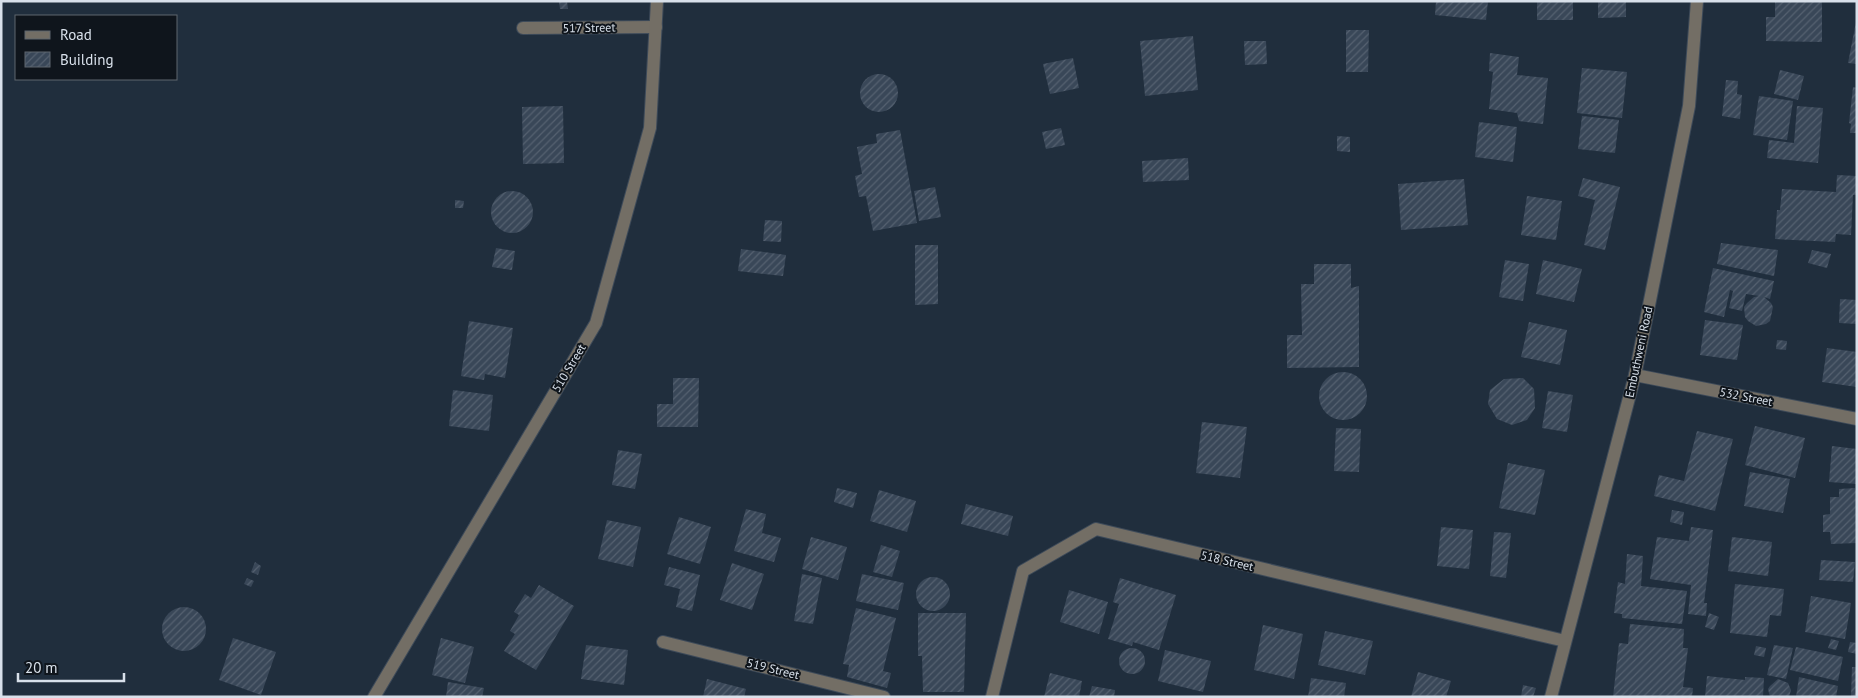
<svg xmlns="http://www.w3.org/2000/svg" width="1858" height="698" viewBox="0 0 1858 698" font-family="'PT Sans',sans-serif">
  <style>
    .building { fill: url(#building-hatch) }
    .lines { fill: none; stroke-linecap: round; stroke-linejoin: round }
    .minor-casing { stroke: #3d4a59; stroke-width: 14 }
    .minor { stroke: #736e65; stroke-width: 12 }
    .labels { text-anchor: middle; stroke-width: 4; stroke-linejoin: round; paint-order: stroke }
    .street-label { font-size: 12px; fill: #d8e0ea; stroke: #0f151c }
  </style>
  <defs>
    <pattern id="building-hatch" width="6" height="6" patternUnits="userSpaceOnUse" patternTransform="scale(1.25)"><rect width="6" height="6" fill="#394758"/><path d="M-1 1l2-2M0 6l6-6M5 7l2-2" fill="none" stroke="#556170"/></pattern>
  </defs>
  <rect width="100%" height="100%" fill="#202e3d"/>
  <g class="building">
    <path d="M567,1L568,9H560L559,2Z"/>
    <path d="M1436,1H1488L1486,20L1435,15Z"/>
    <rect x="1537" y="1" width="36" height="19"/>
    <path d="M1598,1H1626V17L1598,18Z"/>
    <path d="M1775,1H1822V42L1766,41V17H1775Z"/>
    <path d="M1856,22H1857V64L1848,63Z"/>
    <path d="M1346,30H1369L1368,72H1346Z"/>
    <path d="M1193,36L1198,90L1145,96L1140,41Z"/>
    <path d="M1244,41H1266L1267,64L1245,65Z"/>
    <path d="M1490,53L1519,57L1517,75L1548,78L1543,124L1519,121L1517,113L1489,109L1493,72L1489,71Z"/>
    <path d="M1073,58L1079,88L1050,94L1043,64Z"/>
    <path d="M1582,68L1627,72L1622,118L1577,113Z"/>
    <path d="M1780,70L1804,76L1798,100L1774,94Z"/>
    <circle cx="879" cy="93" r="19"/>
    <path d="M1726,80L1738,81L1737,94L1742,95L1740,119L1722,116Z"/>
    <path d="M1853,87L1857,88V133H1850L1851,124L1849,123Z"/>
    <path d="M1759,96L1793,101L1787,140L1753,135Z"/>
    <path d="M563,106L564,163L523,164L522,107Z"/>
    <path d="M1797,106L1823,108L1818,163L1767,158L1769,140L1794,143Z"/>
    <path d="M1582,116L1619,120L1615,153L1578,149Z"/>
    <path d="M1479,122L1517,127L1513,162L1475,157Z"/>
    <path d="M1061,128L1065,145L1046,149L1042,132Z"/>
    <path d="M900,130L917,223L873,231L866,196L859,197L855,176L862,174L857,147L877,143L876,134Z"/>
    <path d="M1337,136L1350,137V152L1337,151Z"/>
    <path d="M1188,158L1189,180L1143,182L1142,161Z"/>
    <path d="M1837,175L1857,176V195H1853L1851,235L1836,234L1835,242L1775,239L1777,210H1780L1782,189L1836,192Z"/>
    <path d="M1583,178L1620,187L1605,250L1584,245L1595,200L1578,196Z"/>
    <path d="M1464,179L1468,225L1401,230L1398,184Z"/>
    <path d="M935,187L941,217L919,221L914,191Z"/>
    <circle cx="512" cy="212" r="21"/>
    <path d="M1527,196L1562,201L1556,240L1521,235Z"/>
    <path d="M455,200L464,201L463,208H455Z"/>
    <path d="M765,220L782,221L781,242L763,241Z"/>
    <path d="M1721,243L1778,250L1774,276L1717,264Z"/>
    <path d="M915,245H938V304L915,305Z"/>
    <path d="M496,248L515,251L512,270L492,267Z"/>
    <path d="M741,249L786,255L783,276L738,271Z"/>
    <path d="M1812,250L1831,254L1827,268L1808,263Z"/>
    <path d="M1505,260L1529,264L1523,301L1499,297Z"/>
    <path d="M1543,260L1582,269L1574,302L1536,294Z"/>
    <path d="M1314,264H1351V288L1359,286V367L1287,368V335H1302L1301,284H1314Z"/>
    <path d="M1713,268L1774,281L1770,299L1764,297L1771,303L1773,307L1770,321L1766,324L1756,326L1748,321L1745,317L1744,307L1747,303L1754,297L1759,296L1746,294L1742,311L1729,308L1733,291L1730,290L1724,317L1704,312Z"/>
    <path d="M1840,299L1857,300V324L1839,323Z"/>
    <path d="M1705,320L1743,325L1737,360L1700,355Z"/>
    <path d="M469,321L513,328L505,378L485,374L484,380L461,376Z"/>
    <path d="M1529,322L1567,330L1560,365L1521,357Z"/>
    <path d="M1777,340L1787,341L1786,350L1776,349Z"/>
    <path d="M1827,348L1857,352V387L1822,382Z"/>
    <circle cx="1343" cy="396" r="24"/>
    <path d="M673,378H699L698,427H657V404H673Z"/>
    <path d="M1523,378L1534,389L1535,408L1527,420L1512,425L1497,419L1488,404L1490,390L1504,379Z"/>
    <path d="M453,390L493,395L489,431L449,426Z"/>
    <path d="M1548,391L1573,395L1567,432L1542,428Z"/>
    <path d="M1202,422L1247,427L1240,478L1196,473Z"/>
    <path d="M1755,426L1805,438L1795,478L1745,465Z"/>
    <path d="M1336,428L1361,429L1359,472L1334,471Z"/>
    <path d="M1697,431L1733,439L1715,511L1654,496L1659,475L1684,481Z"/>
    <path d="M1832,446L1857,449V484L1829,482Z"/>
    <path d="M618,450L642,454L635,489L612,485Z"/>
    <path d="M1508,463L1545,470L1535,515L1499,508Z"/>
    <path d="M1750,472L1790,479L1783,513L1744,506Z"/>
    <path d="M837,488L857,493L853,508L834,502Z"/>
    <path d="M1855,488L1857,496V543L1831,544L1830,532H1823V515L1830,514V497H1839V489Z"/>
    <path d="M879,490L916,501L907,532L870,521Z"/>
    <path d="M966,504L1013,516L1008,536L961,524Z"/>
    <path d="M746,509L766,514L762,533L781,538L774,562L734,551Z"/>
    <path d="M1672,510L1684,512L1682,525L1670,522Z"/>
    <path d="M679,517L711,527L700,564L667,554Z"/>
    <path d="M607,520L641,527L633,567L598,559Z"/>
    <path d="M1441,527L1473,530L1469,569L1437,566Z"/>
    <path d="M1691,527L1713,530L1704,603H1707L1706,616L1688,614L1691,585L1650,579L1657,537L1689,541Z"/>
    <path d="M1494,532L1511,533L1506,578L1490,576Z"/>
    <path d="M811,537L847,547L838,580L802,569Z"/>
    <path d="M1732,537L1772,542L1768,576L1728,571Z"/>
    <path d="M881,545L900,551L892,577L873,572Z"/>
    <path d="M1627,554L1643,556L1641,586L1687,591L1682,624L1622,618V614L1614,613L1618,582L1625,584Z"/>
    <path d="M1821,560L1855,562L1853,582L1819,580Z"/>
    <path d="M255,562L261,566L258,575L251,572Z"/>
    <path d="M732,563L764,574L752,610L720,600Z"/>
    <path d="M669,567L700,575L692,611L676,607L680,589L664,585Z"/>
    <path d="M802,574L822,578L813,624L794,621Z"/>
    <path d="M862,574L904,583L898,610L856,601Z"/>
    <circle cx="933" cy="594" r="17"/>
    <path d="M247,578L254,581L251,587L244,584Z"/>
    <path d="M1120,578L1176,595L1159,650L1133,642L1132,646L1108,639L1119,604L1113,602Z"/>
    <path d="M1735,584L1784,589L1781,616L1770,615L1767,637L1730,633Z"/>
    <path d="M539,585L574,606L536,670L504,651L515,634L510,631L519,615L514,612L525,594L531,598Z"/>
    <path d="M1069,590L1108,602L1099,634L1060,622Z"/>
    <path d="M1811,596L1851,603L1845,639L1805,632Z"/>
    <circle cx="184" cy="629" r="22"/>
    <path d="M856,608L896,618L883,671L891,673L887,688L847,677L849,665L843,664Z"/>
    <path d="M918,613H966L964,692H923L922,656H918Z"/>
    <path d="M1709,613L1719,617L1714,630L1705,627Z"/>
    <path d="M1630,624L1684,629L1683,648H1688L1683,687L1693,688L1692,697H1613L1619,643L1628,644Z"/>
    <path d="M1263,625L1303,634L1294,679L1254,670Z"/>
    <path d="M1325,631L1373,641L1365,675L1318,665Z"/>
    <path d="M233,638L276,652L261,695L219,680Z"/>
    <path d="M441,638L474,647L465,683L432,675Z"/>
    <path d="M1831,639L1839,641L1836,650L1828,648Z"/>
    <path d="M1850,642L1857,643V654L1848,652Z"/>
    <path d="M586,645L628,650L624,685L581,679Z"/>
    <path d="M1774,645L1793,648L1786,679L1767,675Z"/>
    <path d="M1756,646L1766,648L1764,657L1754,655Z"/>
    <path d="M1796,647L1843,657L1838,681L1790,670Z"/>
    <circle cx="1132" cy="661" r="13"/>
    <path d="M1165,650L1211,661L1203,692L1158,681Z"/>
    <path d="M1852,667H1857V697H1851Z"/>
    <path d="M1418,672L1451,681L1446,697H1411Z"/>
    <path d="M1050,673L1082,681L1079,697H1044Z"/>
    <path d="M1707,676L1745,680V677L1764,678L1763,697H1705Z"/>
    <path d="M1799,677L1838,686L1836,697H1796Z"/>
    <path d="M1311,678L1346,683L1344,697H1308Z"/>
    <path d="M707,679L746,689L744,697H703Z"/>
    <path d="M1778,679L1788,683L1791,690L1789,697H1770L1768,689L1770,686Z"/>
    <path d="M448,682L484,688L482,697H446Z"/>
    <path d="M1523,685L1536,688L1533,697H1521Z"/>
    <path d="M1092,686L1115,690L1114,697H1089Z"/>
  </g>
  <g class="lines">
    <defs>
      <g id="minor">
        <path d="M523,28L656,27"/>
        <path d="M1635,375L1857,419"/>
        <path d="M663,642L884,697"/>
        <path d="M374,697L596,323L650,128L657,1"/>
        <path d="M992,697L1023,571L1096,529L1565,641"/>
        <path d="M1551,697L1635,375L1689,106L1697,1"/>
      </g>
    </defs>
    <use href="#minor" class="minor-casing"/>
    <use href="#minor" class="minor"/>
  </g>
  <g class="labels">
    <g class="street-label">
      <text transform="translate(589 28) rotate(-1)" y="4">517 Street</text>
      <text transform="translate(1639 352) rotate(-78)" y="4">Embuthweni Road</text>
      <text transform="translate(569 368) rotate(-59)" y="4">510 Street</text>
      <text transform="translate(1746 397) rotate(11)" y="4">532 Street</text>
      <text transform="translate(1227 561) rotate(13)" y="4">518 Street</text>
      <text transform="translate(773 669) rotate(14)" y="4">519 Street</text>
    </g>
  </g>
  <rect width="1858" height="698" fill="none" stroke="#d8e0ea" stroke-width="5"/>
  <rect x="15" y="15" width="162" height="65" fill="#0f151c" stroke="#5f666e"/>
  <rect x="25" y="31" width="25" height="8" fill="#736e65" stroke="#5f666e"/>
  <text x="60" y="40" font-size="15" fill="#d8e0ea">Road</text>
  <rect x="25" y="52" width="25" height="15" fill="url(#building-hatch)" stroke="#5f666e"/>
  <text x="60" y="65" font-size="15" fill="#d8e0ea">Building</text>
  <path d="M18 673v8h106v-8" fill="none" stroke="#d8e0ea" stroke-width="2.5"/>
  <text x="25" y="673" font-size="15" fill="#d8e0ea" stroke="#0f151c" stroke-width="4" paint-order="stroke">20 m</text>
</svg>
